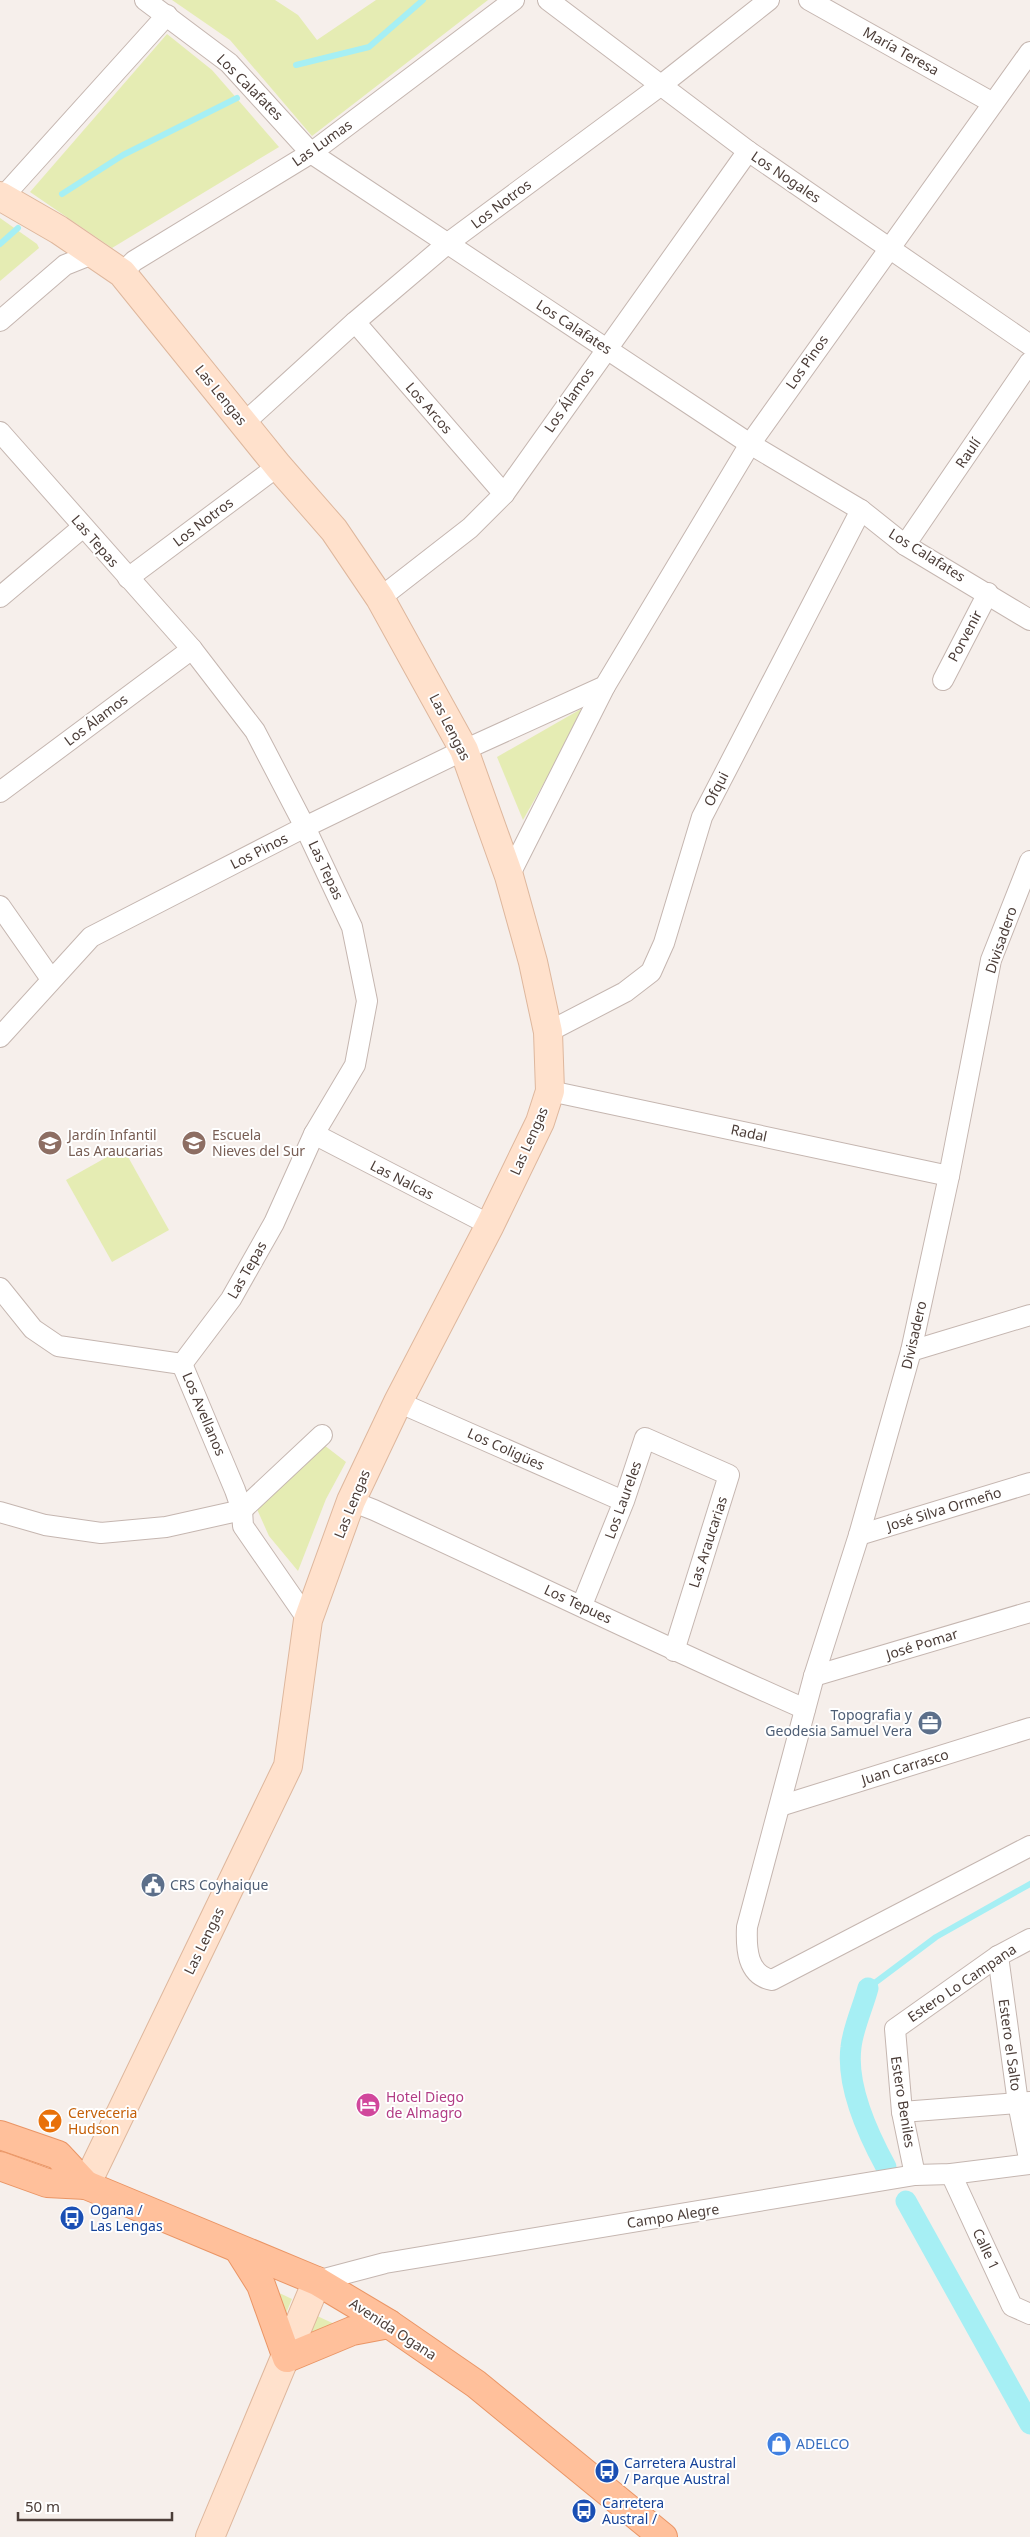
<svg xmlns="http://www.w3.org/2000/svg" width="1030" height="2537" viewBox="0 0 1030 2537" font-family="'Noto Sans',sans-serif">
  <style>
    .green { fill: #e5ecb3 }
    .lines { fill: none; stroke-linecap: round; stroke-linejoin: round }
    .stream { stroke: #a6eff4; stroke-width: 6 }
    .canal { stroke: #a6eff4; stroke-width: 21 }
    .street-casing { stroke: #c5b6b0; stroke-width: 22 }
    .secondary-casing { stroke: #deb79d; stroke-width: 30 }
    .primary-casing { stroke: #ea9565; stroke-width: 30 }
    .street { stroke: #fff; stroke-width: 20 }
    .secondary { stroke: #ffe1cc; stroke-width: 28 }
    .primary { stroke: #ffc09b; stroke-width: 28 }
    .labels { text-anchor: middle; stroke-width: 4; stroke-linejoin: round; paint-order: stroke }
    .street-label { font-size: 14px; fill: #4b3d38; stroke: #fff }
    .education-label { font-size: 14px; fill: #785e54; stroke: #fff; text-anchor: start }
    .service-label { font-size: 14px; fill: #4e5e75; stroke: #fff; text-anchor: end }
    .hotel-label { font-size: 14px; fill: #b23c85; stroke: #fff; text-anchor: start }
    .food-label { font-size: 14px; fill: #c56008; stroke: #fff; text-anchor: start }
    .transit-label { font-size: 14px; fill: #164399; stroke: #fff; text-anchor: start }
    .shop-label { font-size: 14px; fill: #366cbe; stroke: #fff; text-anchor: start }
  </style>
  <rect width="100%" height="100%" fill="#f6efeb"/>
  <g class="green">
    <path d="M172,0H275L298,15L317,40L376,0H488L312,136L230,40Z"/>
    <path d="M167,34L212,70L279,147L112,248L30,192Z"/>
    <path d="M0,218L37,244L39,248L0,281Z"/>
    <path d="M588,705L523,820L497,757Z"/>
    <path d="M123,1148L169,1230L112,1262L66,1180Z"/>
    <path d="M324,1445L346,1462L326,1499L298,1571L269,1536L256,1507Z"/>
    <path d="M273,2290L292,2299L282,2323Z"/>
    <path d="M315,2315L341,2327L304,2337Z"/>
  </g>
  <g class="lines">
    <g class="stream">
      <path d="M296,65L369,47L423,0"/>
      <path d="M62,194L123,155L237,98"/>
      <path d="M0,244L18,228"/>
      <path d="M868,1988L936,1937L1030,1884"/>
    </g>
    <g class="canal">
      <path d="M868,1988C863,2007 853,2028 851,2047C846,2085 868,2134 886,2167"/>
      <path d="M906,2201L1030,2424"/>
    </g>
    <defs>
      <g id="street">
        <path d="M145,0L229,63L311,153L750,444L861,510L905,545L1030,620"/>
        <path d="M548,0L748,151L1030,345"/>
        <path d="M809,0L993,103"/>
        <path d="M2,198L167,15"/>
        <path d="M122,273L134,261L311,153L514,0"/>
        <path d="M0,321L65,265L95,253"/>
        <path d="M355,322L504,494"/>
        <path d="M244,423L355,322L448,243L660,86L769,0"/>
        <path d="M0,432L192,649L255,731L305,827L352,927L367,1001L355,1065L314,1134L274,1223L231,1299L182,1364"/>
        <path d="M905,545L1030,362"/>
        <path d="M128,578L278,466"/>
        <path d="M0,597L83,527"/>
        <path d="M380,598L470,528L504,494L748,151"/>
        <path d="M943,680L988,593"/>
        <path d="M0,792L192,649"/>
        <path d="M1030,861L991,960L949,1176L911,1351L859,1535L814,1676L747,1927C746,1948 747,1975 772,1980L1030,1846"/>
        <path d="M509,876L605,686"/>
        <path d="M0,906L51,979"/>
        <path d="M548,1032L625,992L651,972L664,943L702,817L861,510"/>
        <path d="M0,1037L91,937L305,827L464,750L605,686L750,444L1030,52"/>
        <path d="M550,1091L949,1176"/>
        <path d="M314,1134L490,1225"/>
        <path d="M0,1288L33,1329L58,1346L182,1364"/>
        <path d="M911,1351L1030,1315"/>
        <path d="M182,1364L235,1490L242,1510L243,1526L308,1620"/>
        <path d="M398,1402L614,1497"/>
        <path d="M351,1501L374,1510C518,1576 660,1645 805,1709"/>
        <path d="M0,1512L45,1525L101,1533L166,1527L242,1510L322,1435"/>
        <path d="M859,1535L1030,1483"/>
        <path d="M582,1605L624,1501L645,1438L729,1475L674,1651"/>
        <path d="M814,1676L1030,1612"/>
        <path d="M780,1806L1030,1728"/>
        <path d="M998,1956L1018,2103L1030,2164"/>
        <path d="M902,2112L1030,2102"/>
        <path d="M951,2174L1012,2306L1030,2314"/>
        <path d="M915,2175L902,2112L895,2029L998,1956L1030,1939"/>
        <path d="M317,2281L385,2263L915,2175L951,2174L1030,2164"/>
      </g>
      <g id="secondary">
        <path d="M0,196L59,230L122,273L278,466L334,530L380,598L464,750L509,876L533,962L548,1032L550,1091L540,1122L490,1225L398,1402L351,1501L308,1620L288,1766L86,2185"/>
        <path d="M210,2537L317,2281"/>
      </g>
      <g id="primary">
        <path d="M0,2135L58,2155L86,2185"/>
        <path d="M0,2166L47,2183L86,2185L317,2281L389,2324L476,2384L663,2537"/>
        <path d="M239,2250L261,2285L287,2358L352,2331L389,2324"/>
      </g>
    </defs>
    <use href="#street" class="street-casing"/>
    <use href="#secondary" class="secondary-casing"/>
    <use href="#primary" class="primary-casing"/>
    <use href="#street" class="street"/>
    <use href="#secondary" class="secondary"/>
    <use href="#primary" class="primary"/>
  </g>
  <defs>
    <symbol id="school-disc" viewBox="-11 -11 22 22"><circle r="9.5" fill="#8d6e63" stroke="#fff"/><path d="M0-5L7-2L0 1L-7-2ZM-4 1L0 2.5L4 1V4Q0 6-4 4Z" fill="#fff"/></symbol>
    <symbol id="office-disc" viewBox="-11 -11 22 22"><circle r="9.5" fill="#5c6f8a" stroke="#fff"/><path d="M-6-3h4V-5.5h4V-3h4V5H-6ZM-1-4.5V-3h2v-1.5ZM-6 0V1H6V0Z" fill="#fff"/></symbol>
    <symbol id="civic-disc" viewBox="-11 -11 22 22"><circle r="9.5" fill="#5c6f8a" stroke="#fff"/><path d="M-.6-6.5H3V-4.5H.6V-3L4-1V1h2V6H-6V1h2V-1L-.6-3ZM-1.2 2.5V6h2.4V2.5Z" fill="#fff"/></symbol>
    <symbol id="hotel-disc" viewBox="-11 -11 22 22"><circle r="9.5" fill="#d1479c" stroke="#fff"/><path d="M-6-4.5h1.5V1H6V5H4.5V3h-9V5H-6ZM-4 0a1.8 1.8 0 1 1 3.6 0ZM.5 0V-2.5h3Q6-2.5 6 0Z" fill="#fff"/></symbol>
    <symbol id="bar-disc" viewBox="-11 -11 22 22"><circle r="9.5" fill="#e8710a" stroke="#fff"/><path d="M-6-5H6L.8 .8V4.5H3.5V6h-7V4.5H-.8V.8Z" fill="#fff"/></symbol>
    <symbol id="bus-disc" viewBox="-11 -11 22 22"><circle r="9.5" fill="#1a4fb4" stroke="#fff"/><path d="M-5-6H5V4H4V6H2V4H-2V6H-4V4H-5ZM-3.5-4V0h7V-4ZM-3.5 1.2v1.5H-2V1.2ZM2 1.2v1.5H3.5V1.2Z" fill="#fff"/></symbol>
    <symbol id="shop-disc" viewBox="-11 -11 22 22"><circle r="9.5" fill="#3f7fe0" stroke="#fff"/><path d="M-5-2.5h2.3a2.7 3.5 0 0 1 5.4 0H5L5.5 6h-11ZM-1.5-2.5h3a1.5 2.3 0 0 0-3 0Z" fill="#fff"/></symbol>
  </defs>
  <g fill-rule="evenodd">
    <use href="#school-disc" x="36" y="1129" width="28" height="28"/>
    <use href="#school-disc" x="180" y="1129" width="28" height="28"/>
    <use href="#office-disc" x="916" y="1709" width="28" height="28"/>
    <use href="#civic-disc" x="139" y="1871" width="28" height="28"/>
    <use href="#hotel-disc" x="354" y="2091" width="28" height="28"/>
    <use href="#bar-disc" x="36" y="2107" width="28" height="28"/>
    <use href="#bus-disc" x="58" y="2204" width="28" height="28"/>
    <use href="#shop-disc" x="765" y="2430" width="28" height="28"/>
    <use href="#bus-disc" x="593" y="2457" width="28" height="28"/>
    <use href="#bus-disc" x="570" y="2497" width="28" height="28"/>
  </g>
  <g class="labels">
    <g class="street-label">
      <text transform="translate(901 51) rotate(29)" y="5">María Teresa</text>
      <text transform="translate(250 87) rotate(45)" y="5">Los Calafates</text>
      <text transform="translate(322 143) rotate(-35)" y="5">Las Lumas</text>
      <text transform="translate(786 177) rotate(34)" y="5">Los Nogales</text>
      <text transform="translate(501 204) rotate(-37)" y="5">Los Notros</text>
      <text transform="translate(574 327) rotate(33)" y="5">Los Calafates</text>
      <text transform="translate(807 362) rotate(-55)" y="5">Los Pinos</text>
      <text transform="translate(221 395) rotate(51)" y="5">Las Lengas</text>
      <text transform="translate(569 400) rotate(-55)" y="5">Los Álamos</text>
      <text transform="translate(429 408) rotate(49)" y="5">Los Arcos</text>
      <text transform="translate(968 453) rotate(-56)" y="5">Raulí</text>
      <text transform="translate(203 522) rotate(-37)" y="5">Los Notros</text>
      <text transform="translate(95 541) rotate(49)" y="5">Las Tepas</text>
      <text transform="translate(927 555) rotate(32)" y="5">Los Calafates</text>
      <text transform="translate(965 636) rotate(-62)" y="5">Porvenir</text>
      <text transform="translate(96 720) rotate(-37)" y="5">Los Álamos</text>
      <text transform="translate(450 727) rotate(63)" y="5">Las Lengas</text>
      <text transform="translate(716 789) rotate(-63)" y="5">Ofqui</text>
      <text transform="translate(259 851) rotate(-27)" y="5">Los Pinos</text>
      <text transform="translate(326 870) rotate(65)" y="5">Las Tepas</text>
      <text transform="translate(1001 940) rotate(-71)" y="5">Divisadero</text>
      <text transform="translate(749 1133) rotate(12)" y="5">Radal</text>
      <text transform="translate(529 1141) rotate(-66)" y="5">Las Lengas</text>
      <text transform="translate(402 1180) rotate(27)" y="5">Las Nalcas</text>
      <text transform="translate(247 1270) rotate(-60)" y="5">Las Tepas</text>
      <text transform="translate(914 1335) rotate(-77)" y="5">Divisadero</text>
      <text transform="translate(204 1414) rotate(67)" y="5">Los Avellanos</text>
      <text transform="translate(506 1449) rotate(24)" y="5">Los Coligües</text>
      <text transform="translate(623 1500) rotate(-70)" y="5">Los Laureles</text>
      <text transform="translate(352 1504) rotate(-68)" y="5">Las Lengas</text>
      <text transform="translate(944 1509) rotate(-17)" y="5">José Silva Ormeño</text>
      <text transform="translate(708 1542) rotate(-72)" y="5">Las Araucarias</text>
      <text transform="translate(578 1604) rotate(25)" y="5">Los Tepues</text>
      <text transform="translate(922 1644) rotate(-17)" y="5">José Pomar</text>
      <text transform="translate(905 1767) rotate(-17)" y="5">Juan Carrasco</text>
      <text transform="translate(204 1941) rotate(-64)" y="5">Las Lengas</text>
      <text transform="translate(962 1983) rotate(-34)" y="5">Estero Lo Campana</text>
      <text transform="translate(1010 2045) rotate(82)" y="5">Estero el Salto</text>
      <text transform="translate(903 2102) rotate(81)" y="5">Estero Beniles</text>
      <text transform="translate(673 2216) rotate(-9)" y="5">Campo Alegre</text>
      <text transform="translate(986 2249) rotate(65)" y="5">Calle 1</text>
      <text transform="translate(393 2329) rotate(33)" y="5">Avenida Ogana</text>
    </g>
    <g class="education-label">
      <text x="68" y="1140">Jardín Infantil<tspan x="68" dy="16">Las Araucarias</tspan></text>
      <text x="212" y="1140">Escuela<tspan x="212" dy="16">Nieves del Sur</tspan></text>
    </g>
    <g class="service-label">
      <text x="912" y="1720">Topografia y<tspan x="912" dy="16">Geodesia Samuel Vera</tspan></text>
      <text x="170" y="1890" text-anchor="start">CRS Coyhaique</text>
    </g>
    <g class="hotel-label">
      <text x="386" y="2102">Hotel Diego<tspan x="386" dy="16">de Almagro</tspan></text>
    </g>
    <g class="food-label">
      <text x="68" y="2118">Cerveceria<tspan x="68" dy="16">Hudson</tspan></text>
    </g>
    <g class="transit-label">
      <text x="90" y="2215">Ogana /<tspan x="90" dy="16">Las Lengas</tspan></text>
      <text x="624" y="2468">Carretera Austral<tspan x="624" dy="16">/ Parque Austral</tspan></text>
      <text x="602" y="2508">Carretera<tspan x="602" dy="16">Austral /</tspan></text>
    </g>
    <g class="shop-label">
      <text x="796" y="2449">ADELCO</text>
    </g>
  </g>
  <path d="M18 2512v8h154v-8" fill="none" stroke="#4b3d38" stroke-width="2.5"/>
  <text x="25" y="2512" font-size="15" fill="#4b3d38" stroke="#ffffff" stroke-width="4" paint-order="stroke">50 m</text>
</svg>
